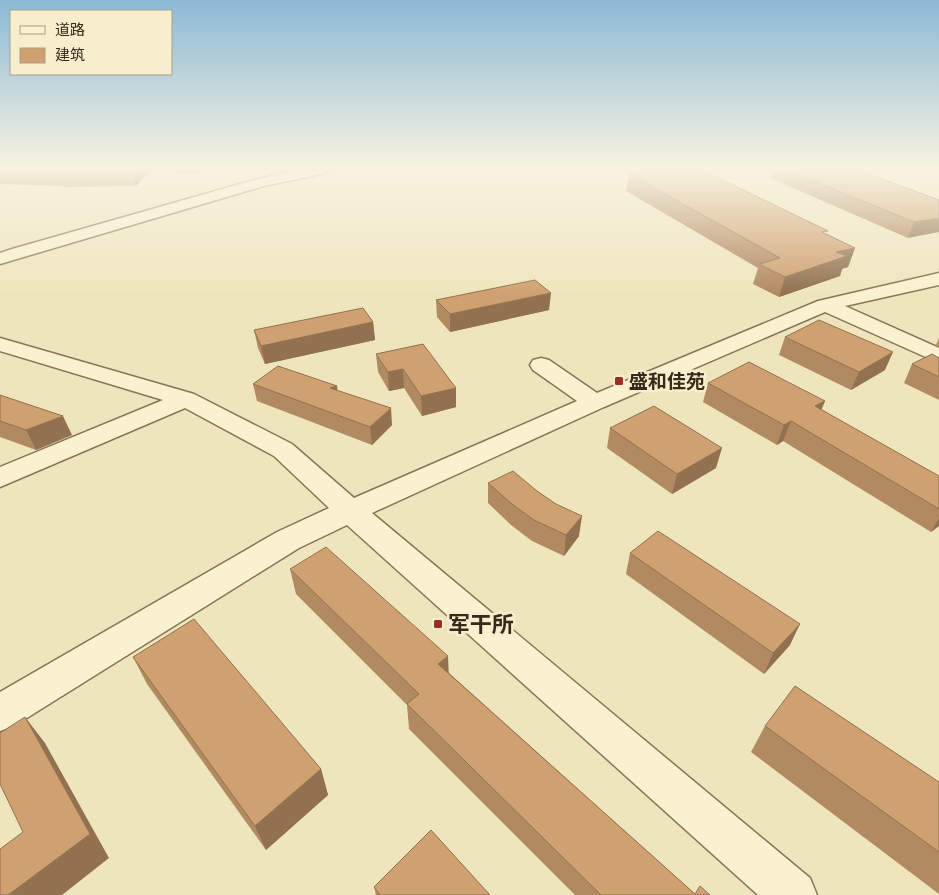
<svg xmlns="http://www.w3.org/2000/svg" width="939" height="895" viewBox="0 0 939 895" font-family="Spectral,'Noto Sans SC',serif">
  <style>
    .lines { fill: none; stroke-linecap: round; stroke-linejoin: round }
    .minor-casing { stroke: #877555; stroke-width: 3 }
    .minor { fill: #faf1d0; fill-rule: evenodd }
    .wall { fill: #b28a61 }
    .shaded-wall { fill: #91714f }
    .building { fill: #cfa171; stroke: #91714f }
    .poi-dot { fill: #982e24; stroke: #f6eecc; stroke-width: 2 }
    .labels { text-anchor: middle; stroke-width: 5; stroke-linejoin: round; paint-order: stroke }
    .poi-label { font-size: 19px; font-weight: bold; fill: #362b1b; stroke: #f6eecc; text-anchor: start }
    .near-poi-label { font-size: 22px; font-weight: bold; fill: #362b1b; stroke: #f6eecc; text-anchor: start }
  </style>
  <rect width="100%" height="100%" fill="#efe5bd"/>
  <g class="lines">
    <defs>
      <g id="minor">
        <path d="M301,169H333L326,173L264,186L0,264V253L12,249L254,180Z"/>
        <path d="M939,273V285L845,306L939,348V363L825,312L604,407L372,513L810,878L817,895H758L347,525L299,548L14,726L0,731V692L277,532L329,508L274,456L185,408L0,487V467L163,400L0,351V338L194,394L292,444L354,498L577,401L533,370L530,365L533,360L541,358L549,360L597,393L818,301Z"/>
      </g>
    </defs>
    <use href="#minor" class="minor-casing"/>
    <use href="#minor" class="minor"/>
  </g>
  <g class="wall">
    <path d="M0,169H152L136,186L64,187V186L0,184Z"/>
    <path d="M177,169H200L198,173L179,174Z"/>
    <path d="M773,169H855L939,200L908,238L770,178Z"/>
    <path d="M629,174L827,234L855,248L848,267L842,269L840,276L779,297L753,284L758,268L626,191Z"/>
    <path d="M436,300L549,310L450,332L437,317Z"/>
    <path d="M373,322L375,340L265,364L258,348L254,330Z"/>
    <path d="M785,337L885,370L851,390L779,355Z"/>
    <path d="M939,338V346L936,345Z"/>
    <path d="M423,344L456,407L422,416L404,388L389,391L378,372L376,354Z"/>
    <path d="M939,358V400L904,383L912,364Z"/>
    <path d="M708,383L825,401L821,410L939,476V526L931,532L783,441L777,445L703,402Z"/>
    <path d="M253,384L337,386V390L392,425L372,445L257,401Z"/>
    <path d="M0,395L72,435L36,450L0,437Z"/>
    <path d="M610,428L716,468L672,494L607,448Z"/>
    <path d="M488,483L579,536L564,556L532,541L511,525L488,503Z"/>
    <path d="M630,553L790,645L764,674L626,574Z"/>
    <path d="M290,569L449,673L695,894L710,895H575L409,729L407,705L296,594Z"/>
    <path d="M133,657L321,769L328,795L266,850L147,684Z"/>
    <path d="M765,726L939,782V894L751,752Z"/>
    <path d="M374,887L490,895H376Z"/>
  </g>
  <g class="shaded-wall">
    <path d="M135,169H152L136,186L132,172Z"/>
    <path d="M939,218V232L908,238L914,222Z"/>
    <path d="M855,248L848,267L842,269L840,276L779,297L785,277L836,252Z"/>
    <path d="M551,293L549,310L450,332V314Z"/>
    <path d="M373,322L375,340L265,364L261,346Z"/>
    <path d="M893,352L885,370L851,390L859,372Z"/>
    <path d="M403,369L404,388L389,391L388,372Z"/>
    <path d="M337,386L339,403L330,388Z"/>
    <path d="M456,388V407L422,416L421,396Z"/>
    <path d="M825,401L817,420L815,406Z"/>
    <path d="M391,408L392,425L372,445L370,427Z"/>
    <path d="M63,416L72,435L36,450L26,430Z"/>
    <path d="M791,421L783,441L777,445L784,425Z"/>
    <path d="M722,448L716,468L672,494L677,474Z"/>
    <path d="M582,516L579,536L564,556L566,535Z"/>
    <path d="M939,518V526L931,532Z"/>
    <path d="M800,624L790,645L764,674L773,653Z"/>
    <path d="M448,656L449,680L438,664Z"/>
    <path d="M25,717L45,743L109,858L62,895H8L90,834Z"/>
    <path d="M321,769L328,795L266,850L255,826Z"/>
  </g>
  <g class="building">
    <path d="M0,169H135L132,172L59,173L61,172L0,170Z"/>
    <path d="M666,169H700L828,231L822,232L855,248L836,252L847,256L785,277L759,264L780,258L629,174Z"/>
    <path d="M785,169H855L939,200V218L914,222Z"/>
    <path d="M535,280L551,293L450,314L436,300Z"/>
    <path d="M363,308L373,322L261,346L254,330Z"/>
    <path d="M819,320L893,352L859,372L785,337Z"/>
    <path d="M423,344L456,388L421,396L403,369L388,372L376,354Z"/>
    <path d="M932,354L939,358V377L912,364Z"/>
    <path d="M749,362L825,401L815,406L939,476V509L791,421L784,425L708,383Z"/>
    <path d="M278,366L337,386L330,388L391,408L370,427L253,384Z"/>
    <path d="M0,395L63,416L26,430L0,421Z"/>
    <path d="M654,406L722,448L677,474L610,428Z"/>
    <path d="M513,471L537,491L556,504L582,516L566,535L534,520L512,504L488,483Z"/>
    <path d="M658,531L800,624L773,653L630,553Z"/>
    <path d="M326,547L448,656L438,664L695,894L700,886L710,895H601L407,704L419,694L290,569Z"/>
    <path d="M194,619L321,769L255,826L133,657Z"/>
    <path d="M795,686L939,782V852L765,726Z"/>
    <path d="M25,717L90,834L8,895H0V849L23,832L0,784V733Z"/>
    <path d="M431,830L490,895H380L374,887Z"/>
  </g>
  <linearGradient id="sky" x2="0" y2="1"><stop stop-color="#8bb9d6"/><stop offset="0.57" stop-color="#f8f3e1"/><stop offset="1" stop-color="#f8f3e1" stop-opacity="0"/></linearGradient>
  <rect width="939" height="294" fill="url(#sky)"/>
  <g class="poi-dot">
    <rect x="614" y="376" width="10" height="10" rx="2.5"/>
    <rect x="433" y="619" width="10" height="10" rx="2.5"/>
  </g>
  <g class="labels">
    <g class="poi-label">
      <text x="629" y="388">盛和佳苑</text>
    </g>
    <g class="near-poi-label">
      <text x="448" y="632">军干所</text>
    </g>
  </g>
  <rect x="10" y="10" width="162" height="65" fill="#f6eecc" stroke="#a9a085"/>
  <rect x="20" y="26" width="25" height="8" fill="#faf1d0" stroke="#a9a085"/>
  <text x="55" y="35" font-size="15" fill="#362b1b">道路</text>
  <rect x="20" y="48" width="25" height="15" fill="#cfa171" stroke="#a9a085"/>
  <text x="55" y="60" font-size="15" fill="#362b1b">建筑</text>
</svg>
